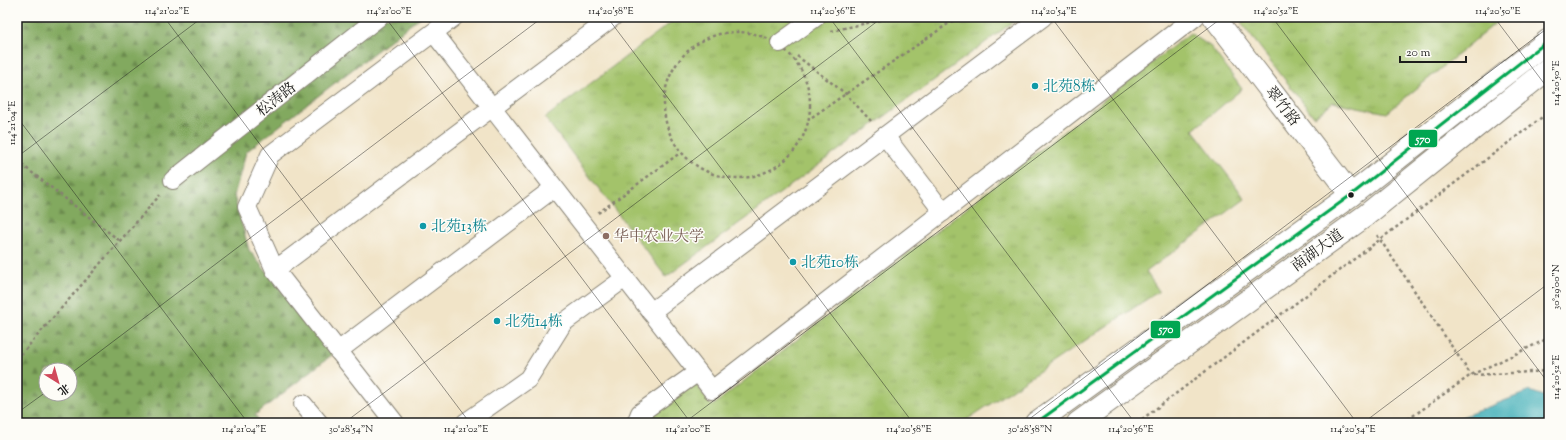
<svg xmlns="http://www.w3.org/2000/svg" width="1566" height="440" viewBox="0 0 1566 440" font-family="'Sorts Mill Goudy','Noto Serif SC',serif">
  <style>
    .grass { fill: url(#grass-tufts); stroke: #607044 }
    .forest { fill: url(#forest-firs); stroke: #4f623e; fill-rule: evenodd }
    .water { fill: #39abb5; stroke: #2a6468 }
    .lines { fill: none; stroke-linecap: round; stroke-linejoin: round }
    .street-casing { stroke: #868072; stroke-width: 20 }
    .secondary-casing { stroke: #868072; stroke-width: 24 }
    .primary-casing { stroke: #868072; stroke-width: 24 }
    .path { stroke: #868072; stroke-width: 2.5; stroke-dasharray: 3 3; stroke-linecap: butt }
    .street { stroke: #fff; stroke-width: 18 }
    .secondary { stroke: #fff; stroke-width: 22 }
    .primary { stroke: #fff; stroke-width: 22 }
    .bus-1-casing { stroke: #fdfcf7; stroke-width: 6 }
    .bus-1 { stroke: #00a651; stroke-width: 3 }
    .ticks { fill: none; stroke: #1c1c1c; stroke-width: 1; stroke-opacity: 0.45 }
    .culture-dot { fill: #0f9aa8; stroke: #fdfcf7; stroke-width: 1.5 }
    .bus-dot { fill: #1c1c1c; stroke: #fdfcf7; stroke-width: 1.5 }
    .education-dot { fill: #8d6e63; stroke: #fdfcf7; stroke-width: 1.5 }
    .labels { text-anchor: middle; stroke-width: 3; stroke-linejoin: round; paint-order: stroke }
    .culture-label { font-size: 15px; fill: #0d838f; stroke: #fdfcf7; text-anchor: start }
    .street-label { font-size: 15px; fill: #1c1c1c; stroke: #fdfcf7 }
    .education-label { font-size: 15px; fill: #785e54; stroke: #fdfcf7; text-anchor: start }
    .line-badge { stroke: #fdfcf7; stroke-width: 1.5 }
    .badge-label { font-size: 11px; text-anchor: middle; font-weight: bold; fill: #fff }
    .neatline { fill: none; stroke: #1c1c1c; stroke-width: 1.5 }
    .ticks-label { font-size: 10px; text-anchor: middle; fill: #1c1c1c }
  </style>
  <defs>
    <pattern id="grass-tufts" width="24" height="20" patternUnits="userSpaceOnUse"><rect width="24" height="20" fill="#a3c36b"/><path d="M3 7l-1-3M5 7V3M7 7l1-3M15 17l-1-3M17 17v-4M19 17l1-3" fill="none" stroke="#8ca75c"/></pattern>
    <pattern id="forest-firs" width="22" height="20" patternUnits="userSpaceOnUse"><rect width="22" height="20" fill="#82a95f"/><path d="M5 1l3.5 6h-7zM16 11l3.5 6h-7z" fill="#6a894e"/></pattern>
  </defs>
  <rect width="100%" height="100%" fill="#fdfcf7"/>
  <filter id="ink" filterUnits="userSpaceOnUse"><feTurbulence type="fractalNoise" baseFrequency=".025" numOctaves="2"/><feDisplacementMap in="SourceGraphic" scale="8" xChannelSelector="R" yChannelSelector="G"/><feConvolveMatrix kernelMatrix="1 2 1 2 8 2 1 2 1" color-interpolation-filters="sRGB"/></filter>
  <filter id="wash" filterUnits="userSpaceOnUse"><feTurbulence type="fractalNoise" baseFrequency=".012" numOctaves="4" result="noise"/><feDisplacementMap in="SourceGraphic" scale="16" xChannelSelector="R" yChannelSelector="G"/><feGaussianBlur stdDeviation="0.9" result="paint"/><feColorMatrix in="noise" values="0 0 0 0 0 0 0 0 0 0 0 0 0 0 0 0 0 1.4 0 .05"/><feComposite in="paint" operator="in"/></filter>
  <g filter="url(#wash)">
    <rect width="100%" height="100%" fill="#f1e4c8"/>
    <g class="grass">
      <path d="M678,17H1020L666,277L545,118Z"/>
      <path d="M1249,17H1503L1387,113L1333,102L1314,117L1241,23Z"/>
      <path d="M1190,33L1211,47L1242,89L1193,130L1233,182L1245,199L1146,272L1159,291L962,423H644L645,420L695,383L712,406Z"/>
    </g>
    <path class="forest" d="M17,17H420L246,152L234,196L249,250L333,354L255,415L261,423H17ZM46,370H70V394H46Z"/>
    <path class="water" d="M1530,391L1549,398V423H1446Z"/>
  </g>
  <g filter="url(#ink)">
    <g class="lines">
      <defs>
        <g id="street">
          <path d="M434,33L712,390L1195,17"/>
          <path d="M780,43L816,17"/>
          <path d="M885,136L943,212"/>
          <path d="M173,180L379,17"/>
          <path d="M275,270L613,17"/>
          <path d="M651,312L1043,17"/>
          <path d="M338,351L554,188"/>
          <path d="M303,404L319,423"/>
          <path d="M395,423L275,270L247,207L270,155L454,17"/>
          <path d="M465,423L528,379L563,323L625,278"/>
          <path d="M636,423L640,413L698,372"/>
        </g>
        <path id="secondary" d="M1214,17L1351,195"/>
        <g id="primary">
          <path d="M1036,423L1351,195L1549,40"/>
          <path d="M1078,423L1365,216L1549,68"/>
        </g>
      </defs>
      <use href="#street" class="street-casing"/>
      <use href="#secondary" class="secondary-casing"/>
      <use href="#primary" class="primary-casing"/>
      <g class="path">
        <path d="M831,31L894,17"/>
        <circle cx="737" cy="105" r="73"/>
        <path d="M797,56L846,94L871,121"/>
        <path d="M812,117L958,17"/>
        <path d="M17,161L120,241"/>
        <path d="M598,213L680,153"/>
        <path d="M1377,235L1471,375"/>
        <path d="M17,359L160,195"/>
        <path d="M1474,375L1549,371"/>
        <path d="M1137,423L1549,112"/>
        <path d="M1403,423L1471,375L1549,338"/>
      </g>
      <use href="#street" class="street"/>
      <use href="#secondary" class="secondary"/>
      <use href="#primary" class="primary"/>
      <defs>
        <path id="bus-1" d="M1036,423L1351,195L1549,40"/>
      </defs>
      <use href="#bus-1" class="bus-1-casing"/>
      <use href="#bus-1" class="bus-1"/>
    </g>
  </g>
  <path class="ticks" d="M164,17L470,423M385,17L691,423M607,17L913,423M829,17L1135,423M1051,17L1357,423M1272,17L1549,384M1494,17L1549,90M17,117L248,423M17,157L203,17M70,374L543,17M17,411L26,423M17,413L46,392M344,423L883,17M684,423L1223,17M1024,423L1549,27M1363,423L1549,283"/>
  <g class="culture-dot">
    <circle cx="1035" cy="86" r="4"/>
    <circle cx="423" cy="226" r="4"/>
    <circle cx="793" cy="262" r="4"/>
    <circle cx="497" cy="321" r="4"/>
  </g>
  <circle class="bus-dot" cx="1351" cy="195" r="3.5"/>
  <circle class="education-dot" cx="606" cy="236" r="4"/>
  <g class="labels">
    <g class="culture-label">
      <text x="1043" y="91">北苑8栋</text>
      <text x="431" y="231">北苑13栋</text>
      <text x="801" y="267">北苑10栋</text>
      <text x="505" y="326">北苑14栋</text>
    </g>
    <g class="street-label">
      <text transform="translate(276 99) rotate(-38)" y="5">松涛路</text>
      <text transform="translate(1283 106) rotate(52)" y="5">翠竹路</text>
      <text transform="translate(1317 250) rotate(-36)" y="5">南湖大道</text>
    </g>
    <g class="education-label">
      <text x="614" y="241">华中农业大学</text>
    </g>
  </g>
  <g class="line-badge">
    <rect x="1408" y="129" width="30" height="19" rx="4" fill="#00a651"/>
    <rect x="1150" y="320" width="31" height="19" rx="4" fill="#00a651"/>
  </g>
  <g class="badge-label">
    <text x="1423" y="143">570</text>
    <text x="1166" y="333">570</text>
  </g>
  <rect width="1566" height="440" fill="none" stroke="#fdfcf7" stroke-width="44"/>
  <g transform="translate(58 382) rotate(143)"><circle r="19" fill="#fdfcf7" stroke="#a3a29f"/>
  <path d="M0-3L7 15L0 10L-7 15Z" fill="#d1495b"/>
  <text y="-6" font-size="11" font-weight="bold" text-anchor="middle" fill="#1c1c1c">北</text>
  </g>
  <path d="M1400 56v6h66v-6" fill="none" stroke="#1c1c1c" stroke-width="2"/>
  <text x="1406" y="56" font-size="12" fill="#1c1c1c" stroke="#fdfcf7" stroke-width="3" paint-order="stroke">20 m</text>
  <rect x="22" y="22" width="1522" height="396" class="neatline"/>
  <g class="ticks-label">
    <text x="167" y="14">114°21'02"E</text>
    <text x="389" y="14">114°21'00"E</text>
    <text x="611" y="14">114°20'58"E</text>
    <text x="833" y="14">114°20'56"E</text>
    <text x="1054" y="14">114°20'54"E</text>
    <text x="1276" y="14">114°20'52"E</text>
    <text x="1498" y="14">114°20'50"E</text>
    <text transform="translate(1555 83) rotate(-90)" y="4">114°20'50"E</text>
    <text transform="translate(11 123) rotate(-90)" y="4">114°21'04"E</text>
    <text transform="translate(1555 287) rotate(-90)" y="4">30°29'00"N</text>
    <text transform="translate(1555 377) rotate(-90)" y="4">114°20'52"E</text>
    <text x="244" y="432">114°21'04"E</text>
    <text x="351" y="432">30°28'54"N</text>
    <text x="466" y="432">114°21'02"E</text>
    <text x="688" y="432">114°21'00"E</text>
    <text x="909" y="432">114°20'58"E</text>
    <text x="1030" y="432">30°28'58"N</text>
    <text x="1131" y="432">114°20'56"E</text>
    <text x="1353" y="432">114°20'54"E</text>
  </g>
</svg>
